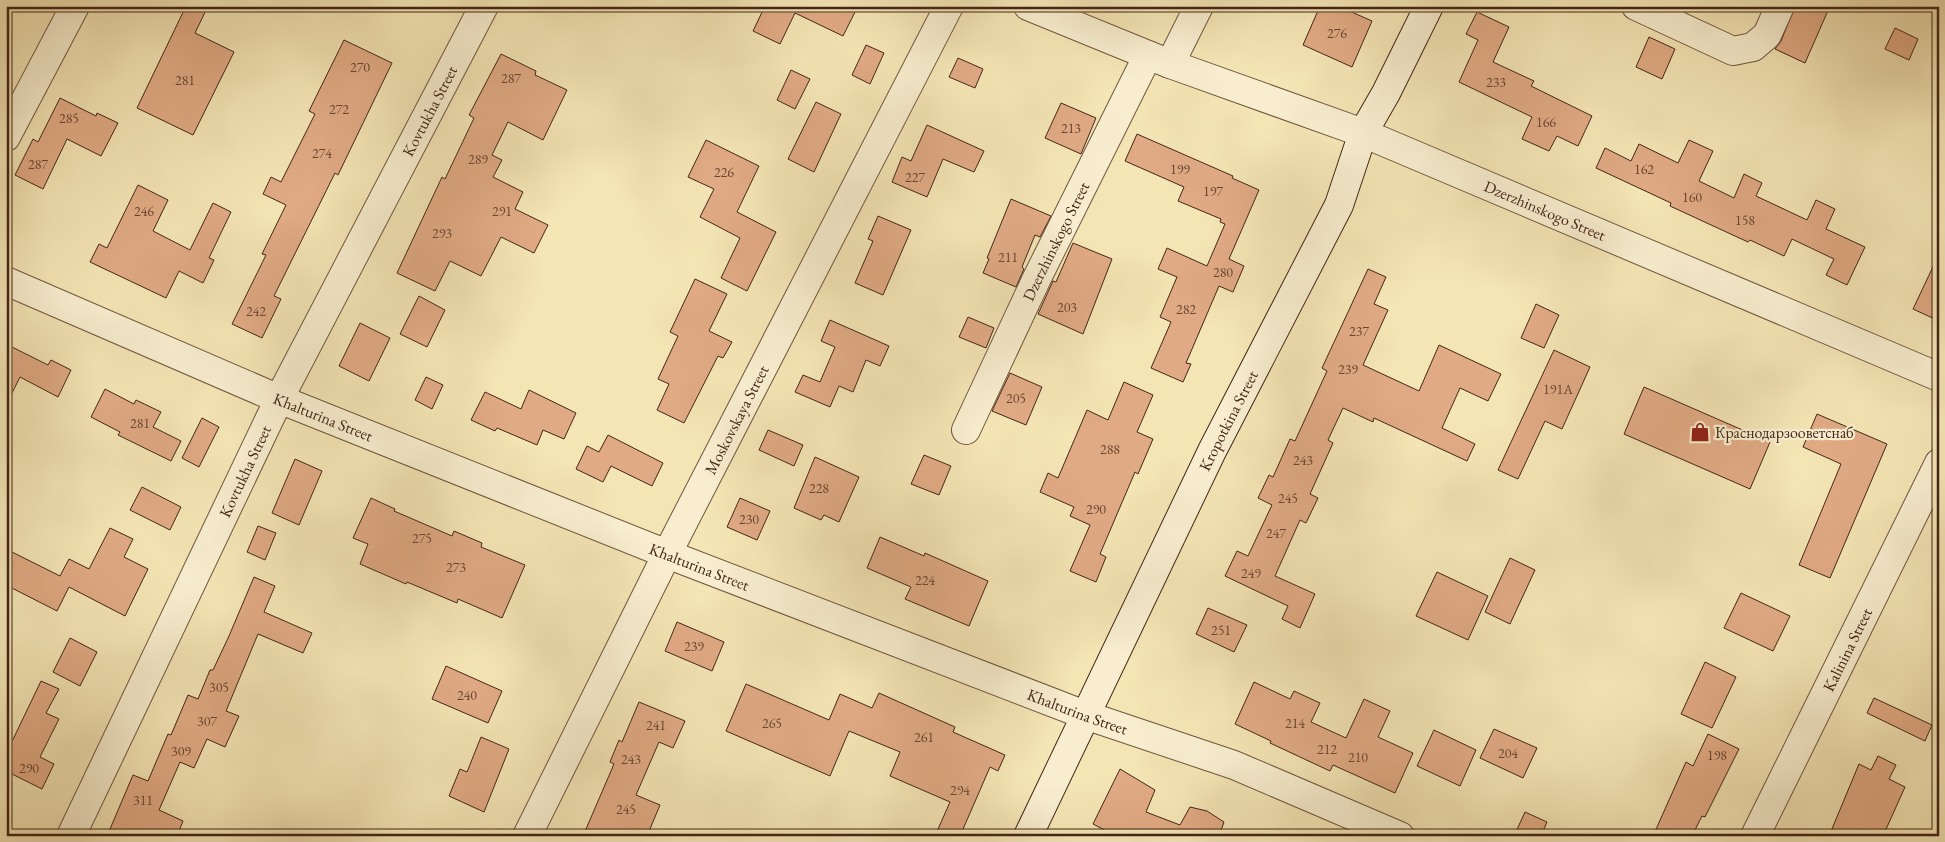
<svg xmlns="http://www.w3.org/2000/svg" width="1945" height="842" viewBox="0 0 1945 842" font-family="'EB Garamond',serif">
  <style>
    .building { fill: #e0aa84; stroke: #432617 }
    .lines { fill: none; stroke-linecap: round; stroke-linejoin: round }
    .minor-casing { stroke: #6f563e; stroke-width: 30 }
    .secondary-casing { stroke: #432617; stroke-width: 30 }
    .minor { stroke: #f8eecf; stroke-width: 28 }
    .secondary { stroke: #f8eecf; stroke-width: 28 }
    .labels { text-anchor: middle; stroke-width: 4.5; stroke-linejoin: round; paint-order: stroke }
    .number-label { font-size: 14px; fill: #6a4732 }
    .street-label { font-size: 16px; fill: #432617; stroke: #f8eecf }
    .poi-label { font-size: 16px; fill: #432617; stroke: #f8eecf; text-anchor: start }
  </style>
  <rect width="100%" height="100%" fill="#f4e5b5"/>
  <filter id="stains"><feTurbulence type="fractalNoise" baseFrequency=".004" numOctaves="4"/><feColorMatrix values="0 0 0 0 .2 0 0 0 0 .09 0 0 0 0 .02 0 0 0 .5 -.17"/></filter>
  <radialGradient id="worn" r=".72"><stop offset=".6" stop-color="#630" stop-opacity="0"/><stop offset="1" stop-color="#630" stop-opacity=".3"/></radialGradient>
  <g class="building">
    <path d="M186,6H208L195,33L234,52L193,135L137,108Z"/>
    <path d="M765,6H858L843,36L795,13L780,44L753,31Z"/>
    <path d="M1320,6H1338L1372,21L1352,67L1303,45Z"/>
    <path d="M1795,6H1830L1805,63L1775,49L1781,41Z"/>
    <path d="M1477,12L1509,27L1493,62L1534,81L1531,86L1592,116L1578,146L1557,136L1549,151L1522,139L1532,117L1459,82L1478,40L1466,34Z"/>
    <path d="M1895,28L1918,39L1909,60L1885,49Z"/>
    <path d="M1649,37L1675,49L1662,79L1636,67Z"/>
    <path d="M344,40L392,63L338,175L335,173L274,296L281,299L262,338L232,324L266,255L262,254L286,205L263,194L271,177L281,182L315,114L309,111Z"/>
    <path d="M866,45L884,53L870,84L852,75Z"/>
    <path d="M501,54L536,71L535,75L567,90L543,140L508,122L492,155L502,160L493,177L523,192L515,209L548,225L534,253L501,237L481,276L450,261L435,291L397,273L442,177L445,179L474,118L469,115Z"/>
    <path d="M958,58L983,69L975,88L949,77Z"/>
    <path d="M791,70L810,79L795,109L777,100Z"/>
    <path d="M60,98L96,116L97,113L118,123L101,156L67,139L43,189L15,175L33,139L38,142Z"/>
    <path d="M816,102L841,114L814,172L788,159Z"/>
    <path d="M1061,103L1096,118L1081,154L1045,138Z"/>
    <path d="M927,125L984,151L974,172L943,159L927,197L892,182L902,157L911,161Z"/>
    <path d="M1137,134L1233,176L1232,178L1259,190L1229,259L1244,266L1233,292L1219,286L1186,363L1191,364L1183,382L1151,368L1171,322L1160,317L1177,277L1158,269L1167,248L1207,266L1225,224L1220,222L1221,219L1178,201L1184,187L1125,161Z"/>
    <path d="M706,140L759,166L737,212L776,232L747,291L721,278L740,238L700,217L714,189L688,177Z"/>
    <path d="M1689,140L1713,151L1699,181L1734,198L1744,174L1762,183L1756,196L1807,220L1816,200L1835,209L1826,229L1865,247L1847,285L1826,275L1834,259L1792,239L1784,256L1750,240L1748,242L1670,206L1671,203L1596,168L1605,148L1631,161L1639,144L1678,163Z"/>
    <path d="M138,185L168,200L153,231L190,250L213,203L231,212L209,258L214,260L203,283L179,271L166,298L90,262L99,244L107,248Z"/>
    <path d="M1011,199L1051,216L1040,237L1035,235L1022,267L1024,269L1016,287L983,273L989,259L987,258Z"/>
    <path d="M878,216L911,230L883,295L855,283L873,241L868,239Z"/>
    <path d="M1073,243L1112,259L1083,334L1038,314L1053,281L1056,282Z"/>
    <path d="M1939,254V321L1913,309Z"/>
    <path d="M1368,269L1386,277L1374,304L1388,310L1363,365L1419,391L1439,345L1501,374L1488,401L1460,388L1442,428L1475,444L1467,461L1374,418L1373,422L1343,408L1328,440L1333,443L1310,494L1318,498L1306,523L1300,520L1275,576L1315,594L1300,628L1282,619L1288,606L1225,576L1237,551L1248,556L1272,505L1258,498L1269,475L1273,477L1290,439L1295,441L1327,371L1322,368Z"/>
    <path d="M695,279L727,294L709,331L732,342L723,358L718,356L684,423L657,410L669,384L658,379L678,336L670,332Z"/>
    <path d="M419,296L445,310L427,347L400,334Z"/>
    <path d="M1536,304L1559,315L1544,348L1521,338Z"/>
    <path d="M968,317L994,328L986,348L959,337Z"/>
    <path d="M830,320L889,346L880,366L866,360L853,392L839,386L830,407L795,392L803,375L820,382L835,347L821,341Z"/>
    <path d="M360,323L390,338L369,381L339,366Z"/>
    <path d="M6,344L48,365L51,360L71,370L58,397L20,377L6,405Z"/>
    <path d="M1554,350L1590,367L1562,429L1545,421L1518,479L1498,470Z"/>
    <path d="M1010,373L1042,387L1026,425L992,411Z"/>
    <path d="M426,377L443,385L432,409L415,400Z"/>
    <path d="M1124,382L1153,395L1137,432L1153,439L1138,474L1135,472L1100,554L1106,557L1096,582L1070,571L1090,525L1070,516L1074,507L1040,492L1048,473L1058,478L1087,410L1108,420Z"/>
    <path d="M1644,387L1770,442L1750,489L1624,434Z"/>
    <path d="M105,389L134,404L136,400L161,412L153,427L181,441L171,461L118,435L120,432L91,417Z"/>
    <path d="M529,390L576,413L564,439L543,430L537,445L497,428L495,431L471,420L485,392L521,409Z"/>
    <path d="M1817,414L1887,444L1830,578L1799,565L1841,464L1803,447Z"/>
    <path d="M202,418L219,427L199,467L182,458Z"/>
    <path d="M768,430L803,445L794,466L759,450Z"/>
    <path d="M608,435L663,463L652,486L611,466L603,482L576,469L587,446L599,452Z"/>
    <path d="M924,455L951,466L939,495L911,484Z"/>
    <path d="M815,457L859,477L839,522L824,515L821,520L794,508Z"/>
    <path d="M295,459L322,471L299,525L272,513Z"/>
    <path d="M142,487L181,507L170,530L130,510Z"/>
    <path d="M371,498L395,509L394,511L452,536L454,531L482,543L481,547L525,565L502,618L458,599L457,603L407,582L406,584L360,564L368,544L353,538Z"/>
    <path d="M740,498L770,511L757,540L727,527Z"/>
    <path d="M258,526L276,533L265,560L247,552Z"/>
    <path d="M110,528L133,539L124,557L148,569L125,616L69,587L57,611L6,585V549L60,576L69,559L89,569Z"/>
    <path d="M880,537L924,556L925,553L988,581L969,626L905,599L911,587L867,568Z"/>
    <path d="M1510,558L1535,570L1510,624L1485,612Z"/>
    <path d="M1437,572L1488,596L1468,640L1416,616Z"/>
    <path d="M254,577L275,586L264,612L312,633L303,653L258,634L226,711L239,716L225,747L207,739L194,768L180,762L159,810L183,821L177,836H107L133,775L148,781L168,734L171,735L188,695L198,699L210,670H213L229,636Z"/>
    <path d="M1741,593L1790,616L1773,651L1724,628Z"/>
    <path d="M1208,608L1247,625L1234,652L1196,634Z"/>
    <path d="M677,622L724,642L712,671L665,651Z"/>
    <path d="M70,638L97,652L80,686L53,672Z"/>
    <path d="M1705,662L1736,677L1712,728L1681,714Z"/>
    <path d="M446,666L502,691L488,723L432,699Z"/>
    <path d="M41,681L59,689L46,713L59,719L40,757L54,764L42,789L6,771V754Z"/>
    <path d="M1254,682L1290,699L1294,691L1320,703L1311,722L1346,738L1364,699L1390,711L1378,737L1413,753L1395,793L1333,765L1330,771L1270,743L1271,741L1235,724Z"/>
    <path d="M746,684L829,720L840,694L872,708L879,693L955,727L953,732L1005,755L998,771L990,767L960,836H935L950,802L890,776L900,752L849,731L830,776L726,731Z"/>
    <path d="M1874,698L1932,725L1925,741L1867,713Z"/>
    <path d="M639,702L685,721L673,748L659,742L636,795L660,805L647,836H583L614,764L610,762L619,740L622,742Z"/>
    <path d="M1494,729L1537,748L1523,778L1480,758Z"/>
    <path d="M1434,730L1476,750L1460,786L1417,766Z"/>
    <path d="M1708,734L1739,749L1705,817L1702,816L1692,836H1653L1686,762L1693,766Z"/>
    <path d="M481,737L509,749L484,812L449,796L460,769L467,772Z"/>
    <path d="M1878,756L1896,765L1889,779L1905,787L1883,836H1829L1859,764L1871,770Z"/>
    <path d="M1120,769L1155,790L1146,812L1180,825L1190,807L1207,811L1224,822L1219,836H1116L1093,824Z"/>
    <path d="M1525,812L1547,822L1541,836H1514Z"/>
  </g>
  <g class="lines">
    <defs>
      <g id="minor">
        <path id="s1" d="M1028,6L1170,64L1363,133L1939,377"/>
        <path d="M1636,6L1733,51L1753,47L1767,35L1780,6"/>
        <path d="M1170,64L1199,6"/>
        <path d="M6,137L75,6"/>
        <path id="s2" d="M6,281L279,399L667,554L1085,715L1234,765L1400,836"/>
        <path id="s3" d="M966,430L1037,278L1148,55"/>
        <path id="s4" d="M71,836L279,399L484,6"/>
        <path id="s5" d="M527,836L667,554L949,6"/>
        <path id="s6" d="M1755,836L1939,463"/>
      </g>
      <g id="secondary">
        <path id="s7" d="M1028,836L1212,451L1339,205L1363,133L1386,93L1429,6"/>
      </g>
    </defs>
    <use href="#minor" class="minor-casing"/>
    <use href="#secondary" class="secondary-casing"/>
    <use href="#minor" class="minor"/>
    <use href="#secondary" class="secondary"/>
  </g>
  <defs>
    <symbol id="shop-bare" viewBox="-9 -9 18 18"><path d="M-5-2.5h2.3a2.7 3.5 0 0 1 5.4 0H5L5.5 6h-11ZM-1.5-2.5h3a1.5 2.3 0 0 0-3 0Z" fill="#8f2418" stroke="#f8eecf" stroke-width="2.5" paint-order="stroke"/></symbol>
  </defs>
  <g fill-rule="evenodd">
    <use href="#shop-bare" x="1686" y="418" width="28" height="28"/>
  </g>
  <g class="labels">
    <g class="number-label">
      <text x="1337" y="38">276</text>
      <text x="360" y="72">270</text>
      <text x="511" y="83">287</text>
      <text x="185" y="85">281</text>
      <text x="1496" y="87">233</text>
      <text x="339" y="114">272</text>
      <text x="69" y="123">285</text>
      <text x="1546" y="127">166</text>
      <text x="1071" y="133">213</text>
      <text x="322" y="158">274</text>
      <text x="478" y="164">289</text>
      <text x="38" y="169">287</text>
      <text x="1180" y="174">199</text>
      <text x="1644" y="174">162</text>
      <text x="724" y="177">226</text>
      <text x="915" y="182">227</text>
      <text x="1213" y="196">197</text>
      <text x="1692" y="202">160</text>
      <text x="144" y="216">246</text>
      <text x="502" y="216">291</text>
      <text x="1745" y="225">158</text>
      <text x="442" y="238">293</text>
      <text x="1008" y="262">211</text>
      <text x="1223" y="277">280</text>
      <text x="1067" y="312">203</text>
      <text x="1186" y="314">282</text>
      <text x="256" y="316">242</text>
      <text x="1359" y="336">237</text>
      <text x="1348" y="374">239</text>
      <text x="1558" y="394">191А</text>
      <text x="1016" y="403">205</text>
      <text x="140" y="428">281</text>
      <text x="1110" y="454">288</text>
      <text x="1303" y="465">243</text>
      <text x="819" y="493">228</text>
      <text x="1288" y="503">245</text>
      <text x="1096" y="514">290</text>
      <text x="749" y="524">230</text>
      <text x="1276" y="538">247</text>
      <text x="422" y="543">275</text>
      <text x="456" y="572">273</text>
      <text x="1251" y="578">249</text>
      <text x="925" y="585">224</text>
      <text x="1221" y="635">251</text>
      <text x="694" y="651">239</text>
      <text x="219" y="692">305</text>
      <text x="467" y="700">240</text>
      <text x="207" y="726">307</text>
      <text x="772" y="728">265</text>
      <text x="1295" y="728">214</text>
      <text x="656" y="730">241</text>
      <text x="924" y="742">261</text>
      <text x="1327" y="754">212</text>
      <text x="181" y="756">309</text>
      <text x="1508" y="758">204</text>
      <text x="1717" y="760">198</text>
      <text x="1358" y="762">210</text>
      <text x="631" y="764">243</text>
      <text x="29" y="773">290</text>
      <text x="960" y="795">294</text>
      <text x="143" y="805">311</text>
      <text x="626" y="814">245</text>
    </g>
    <g class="street-label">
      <text dy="6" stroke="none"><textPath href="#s4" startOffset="809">Kovtukha Street</textPath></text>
      <text dy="6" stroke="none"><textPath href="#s1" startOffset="556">Dzerzhinskogo Street</textPath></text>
      <text dy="6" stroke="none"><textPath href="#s3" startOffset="209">Dzerzhinskogo Street</textPath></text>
      <text dy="6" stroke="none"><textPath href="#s2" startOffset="345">Khalturina Street</textPath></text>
      <text dy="6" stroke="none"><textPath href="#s5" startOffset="466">Moskovskaya Street</textPath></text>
      <text dy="6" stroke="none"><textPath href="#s7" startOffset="461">Kropotkina Street</textPath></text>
      <text dy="6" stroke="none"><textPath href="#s4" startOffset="404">Kovtukha Street</textPath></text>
      <text dy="6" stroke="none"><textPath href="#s2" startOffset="750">Khalturina Street</textPath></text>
      <text dy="6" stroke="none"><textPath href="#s6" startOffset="208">Kalinina Street</textPath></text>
      <text dy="6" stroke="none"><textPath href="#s2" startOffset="1155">Khalturina Street</textPath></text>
    </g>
    <g class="poi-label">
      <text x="1715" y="438">Краснодарзооветснаб</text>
    </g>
  </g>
  <rect width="1945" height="842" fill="none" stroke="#f4e5b5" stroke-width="25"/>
  <rect x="8" y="8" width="1930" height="827" fill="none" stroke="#432617" stroke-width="2.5"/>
  <rect x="12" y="12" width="1920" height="817" fill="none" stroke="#432617"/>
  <rect width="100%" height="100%" filter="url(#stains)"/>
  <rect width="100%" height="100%" fill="url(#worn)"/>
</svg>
